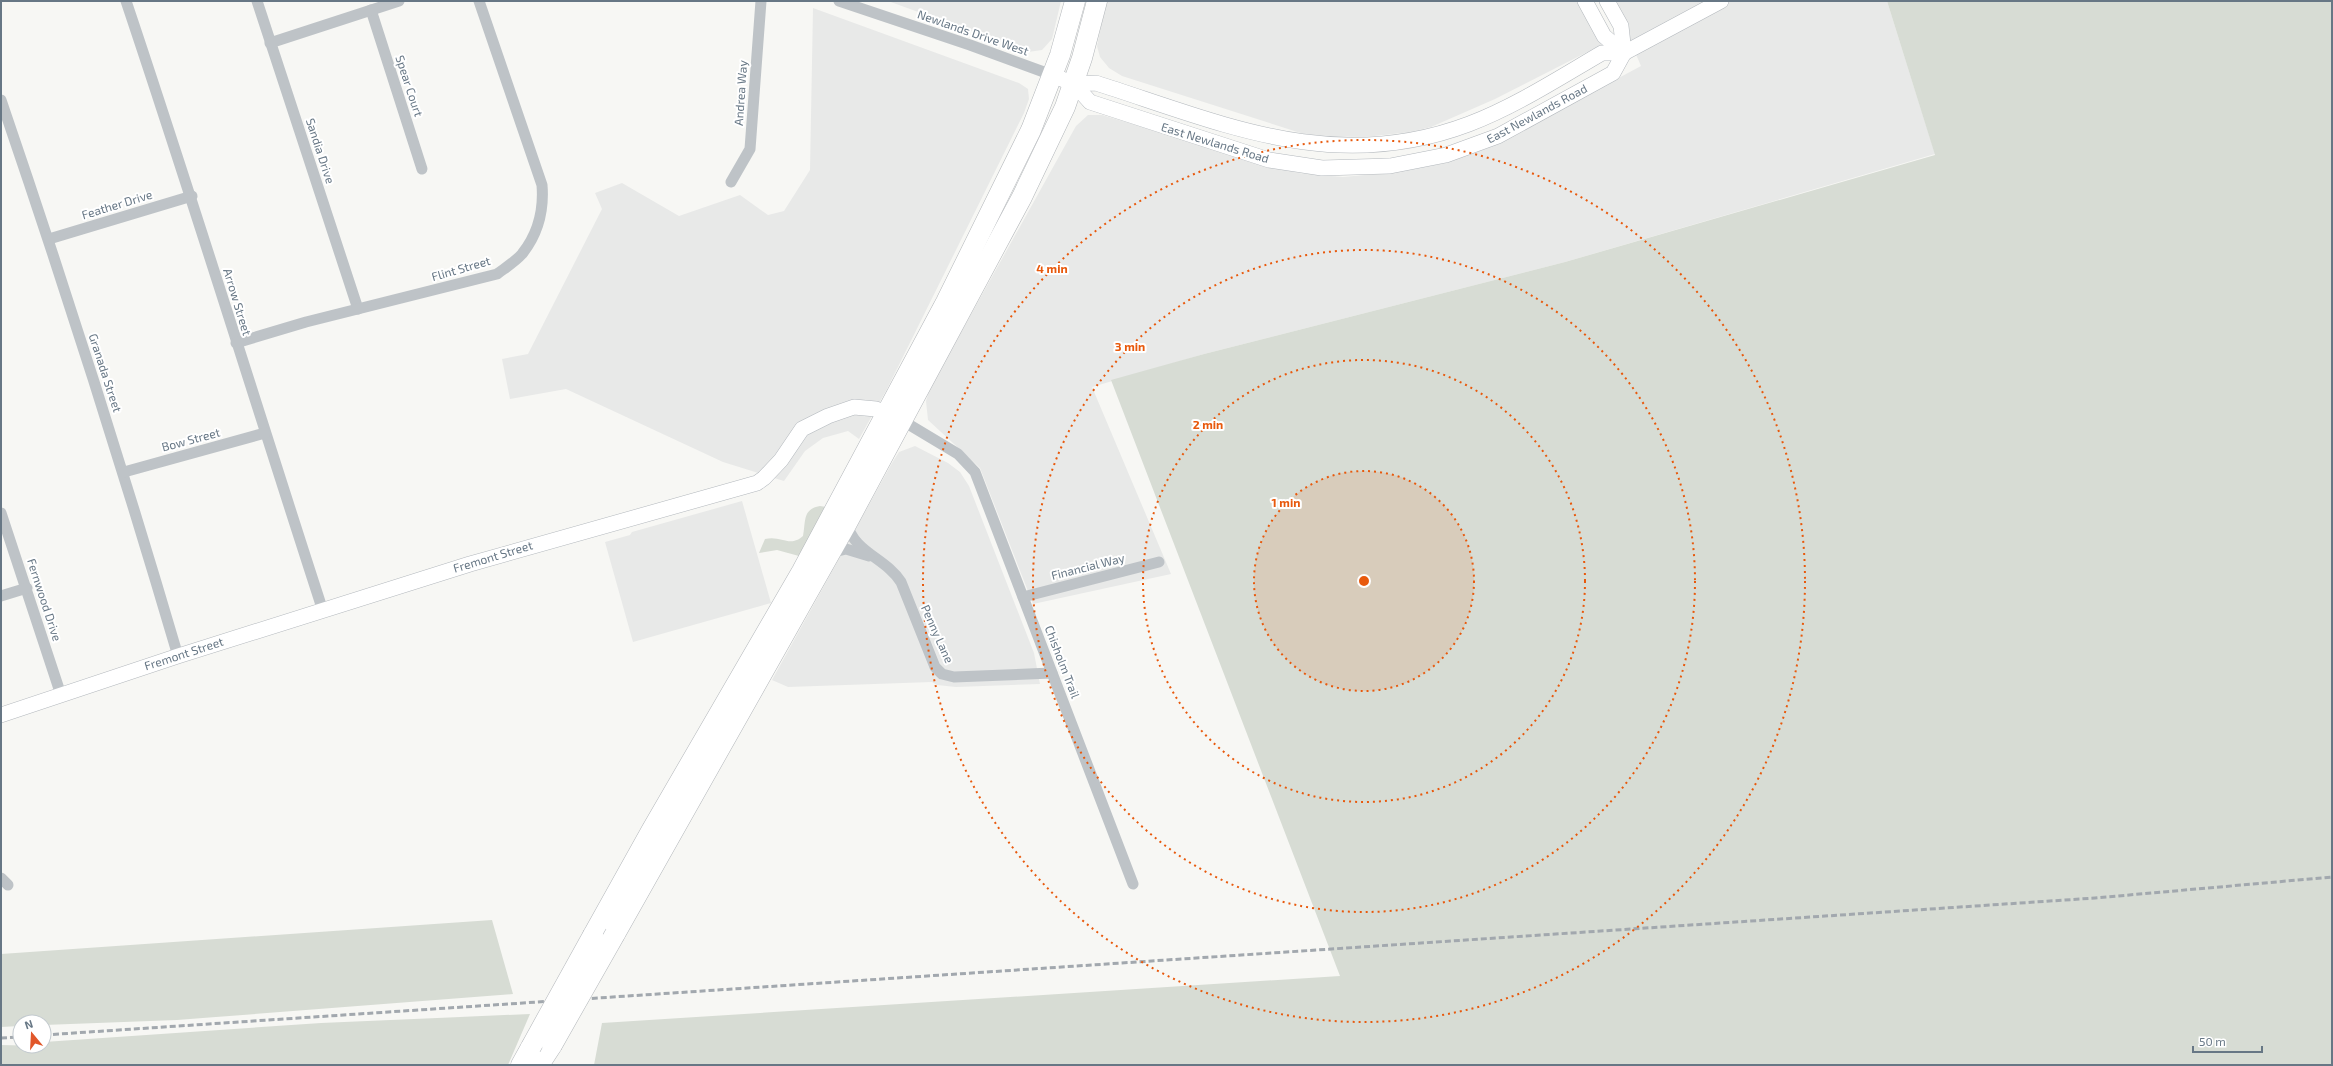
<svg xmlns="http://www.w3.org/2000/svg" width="2333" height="1066" viewBox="0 0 2333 1066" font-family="'Exo 2',sans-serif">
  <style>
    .built { fill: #e8e9e8 }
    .green { fill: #d7dcd4 }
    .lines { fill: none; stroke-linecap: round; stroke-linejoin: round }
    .secondary-casing { stroke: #b3b8bd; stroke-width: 16 }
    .highway-casing { stroke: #b2b6ba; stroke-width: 21 }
    .street { stroke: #bec3c7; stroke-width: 11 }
    .secondary { stroke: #fff; stroke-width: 15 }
    .highway { stroke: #fff; stroke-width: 20 }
    .rail { stroke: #a2a8ae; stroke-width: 3; stroke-dasharray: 6 3; stroke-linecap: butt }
    .highway-bridge-casing { stroke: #b2b6ba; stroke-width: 21; stroke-linecap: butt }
    .highway-bridge { stroke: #fff; stroke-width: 20 }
    .ring { fill: none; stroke: #e8590c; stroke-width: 2; stroke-dasharray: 2 4 }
    .labels { text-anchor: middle; stroke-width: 4; stroke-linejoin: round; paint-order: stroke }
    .street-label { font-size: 12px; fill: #677785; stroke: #fff }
    .centre { fill: #e8590c; stroke: #fff; stroke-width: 2 }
    .ring-label { font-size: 12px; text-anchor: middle; font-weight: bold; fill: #e8590c; stroke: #fff; stroke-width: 4; stroke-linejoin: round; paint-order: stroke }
  </style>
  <rect width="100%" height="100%" fill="#f7f7f4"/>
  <g class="built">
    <path d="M888,1H1061L1052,39L1042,50L1028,52Z"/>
    <path d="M1106,1H1581L1603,44L1495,99L1431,127L1411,132L1365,137L1310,136L1122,76L1109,68L1100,57L1097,46Z"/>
    <path d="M1613,1H1887L1935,154L1565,262L1204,354L1092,387L1171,574L1033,604L980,468L928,420L926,401L930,388L1076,126L1088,115H1102L1298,173L1343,177L1396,172L1445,163L1488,148L1641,66Z"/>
    <path d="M813,8L1019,83L1028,89L1029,99L1024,113L887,389L859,439L848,431L823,438L805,451L784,481L723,462L566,389L510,399L502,359L528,354L602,209L595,193L622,183L679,216L740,195L768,215L784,211L810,170Z"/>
    <path d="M915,446L948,463L960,472L969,486L1034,653L1040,684L956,687L937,685L932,682L788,687L772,680L892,463L899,452Z"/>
    <path d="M742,501L771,603L633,642L605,542L630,535L632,532Z"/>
  </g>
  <g class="green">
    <path d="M1887,1H2332V1065H594L602,1023L1340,976L1111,380L1204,354L1565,262L1935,155Z"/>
    <path d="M820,506L826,507L799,556L777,550L759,553L765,539C781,535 790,548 803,536C806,522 802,509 820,506Z"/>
    <path d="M492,920L513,994L177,1020L44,1025V1022H20V1026L1,1027V954Z"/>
    <path d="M530,1014L508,1065H1V1045L44,1046V1042L321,1023Z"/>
  </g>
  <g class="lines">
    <defs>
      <g id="secondary">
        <path d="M1585,1L1604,36L1624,53"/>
        <path d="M1607,1L1621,26L1624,53"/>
        <path d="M1052,75L1074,84L1096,83C1224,124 1334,175 1469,124C1516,106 1559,78 1602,53H1624L1721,1"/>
        <path d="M1074,84L1090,102L1269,160L1322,168L1390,166L1446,155L1498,136L1613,73L1624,53"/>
        <path d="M1,715L178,656L470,564L757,483L764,478L781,460L802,429L828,416L854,407L876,409L895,416"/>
      </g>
      <g id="highway">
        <path d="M615,934L847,523L1022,197L1065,107L1082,58L1097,1"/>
        <path d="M593,935L651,831L802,571L946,302L1031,130L1060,55L1075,1"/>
        <path d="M521,1065L531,1047"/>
        <path d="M539,1065L552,1045"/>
      </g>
    </defs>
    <use href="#secondary" class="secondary-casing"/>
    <use href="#highway" class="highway-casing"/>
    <g class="street">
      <path d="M126,1C194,203 257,408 323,611"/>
      <path d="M257,1L358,309"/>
      <path d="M839,1L970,45L1052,75"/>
      <path d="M371,10L422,169"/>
      <path d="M270,43L399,1"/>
      <path d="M1,100C64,284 123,469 178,656"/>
      <path d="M731,182L750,149L761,1"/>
      <path d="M49,239L192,196"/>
      <path d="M236,343L306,322L497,274C505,268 515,262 522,254C538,234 544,210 542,185L479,1"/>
      <path d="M903,421L958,454L975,472L1133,884"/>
      <path d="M124,472L265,433"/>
      <path d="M1,513L61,695"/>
      <path d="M847,523C853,552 886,558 901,582L935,667L942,674L954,677L1052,673"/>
      <path d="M830,553L846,549L869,556"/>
      <path d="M1,596L27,588"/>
      <path d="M1023,597L1159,562"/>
      <path d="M1,878L8,885"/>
    </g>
    <use href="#secondary" class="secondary"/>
    <use href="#highway" class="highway"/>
    <g class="rail">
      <path d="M44,1035L2095,898L2332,877"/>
      <path d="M1,1038L20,1037"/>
    </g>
    <defs>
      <g id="highway-bridge">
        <path d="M552,1045L615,934"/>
        <path d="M531,1047L593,935"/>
      </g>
    </defs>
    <use href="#highway-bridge" class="highway-bridge-casing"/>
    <use href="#highway-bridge" class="highway-bridge"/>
  </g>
  <circle cx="1364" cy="581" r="110" fill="#e8590c" fill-opacity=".12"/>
  <g class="ring">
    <circle cx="1364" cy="581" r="110"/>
    <circle cx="1364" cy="581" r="221"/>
    <circle cx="1364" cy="581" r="331"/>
    <circle cx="1364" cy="581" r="441"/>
  </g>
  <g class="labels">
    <g class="street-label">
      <text transform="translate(973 33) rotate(19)" y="4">Newlands Drive West</text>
      <text transform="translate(409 86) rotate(72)" y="4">Spear Court</text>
      <text transform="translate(741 93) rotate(-86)" y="4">Andrea Way</text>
      <text transform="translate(1537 114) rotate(-28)" y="4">East Newlands Road</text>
      <text transform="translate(1215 143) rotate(17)" y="4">East Newlands Road</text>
      <text transform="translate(320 151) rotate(72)" y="4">Sandia Drive</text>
      <text transform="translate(117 205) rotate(-17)" y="4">Feather Drive</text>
      <text transform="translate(461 269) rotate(-16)" y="4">Flint Street</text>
      <text transform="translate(237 302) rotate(73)" y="4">Arrow Street</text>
      <text transform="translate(105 373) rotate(72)" y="4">Granada Street</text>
      <text transform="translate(191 440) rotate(-15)" y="4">Bow Street</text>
      <text transform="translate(493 557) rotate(-17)" y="4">Fremont Street</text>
      <text transform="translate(1088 567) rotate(-14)" y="4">Financial Way</text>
      <text transform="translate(44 600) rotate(72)" y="4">Fernwood Drive</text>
      <text transform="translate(937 634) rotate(66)" y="4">Penny Lane</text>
      <text transform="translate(184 654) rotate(-18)" y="4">Fremont Street</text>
      <text transform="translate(1062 662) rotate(69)" y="4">Chisholm Trail</text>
    </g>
  </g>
  <circle cx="1364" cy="581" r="6" class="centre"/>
  <g class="ring-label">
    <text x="1052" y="273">4 min</text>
    <text x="1130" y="351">3 min</text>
    <text x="1208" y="429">2 min</text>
    <text x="1286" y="507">1 min</text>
  </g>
  <rect width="2333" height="1066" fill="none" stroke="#677785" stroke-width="4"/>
  <g transform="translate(32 1034) rotate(342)"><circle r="19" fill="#ffffff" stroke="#c2c9ce"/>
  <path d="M0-3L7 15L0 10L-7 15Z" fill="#e1572a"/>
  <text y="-6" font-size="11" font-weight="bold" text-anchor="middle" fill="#677785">N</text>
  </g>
  <path d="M2193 1046v6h69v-6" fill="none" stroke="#677785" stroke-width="2"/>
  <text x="2199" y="1046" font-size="12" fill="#677785" stroke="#ffffff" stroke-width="3" paint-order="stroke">50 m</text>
</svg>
